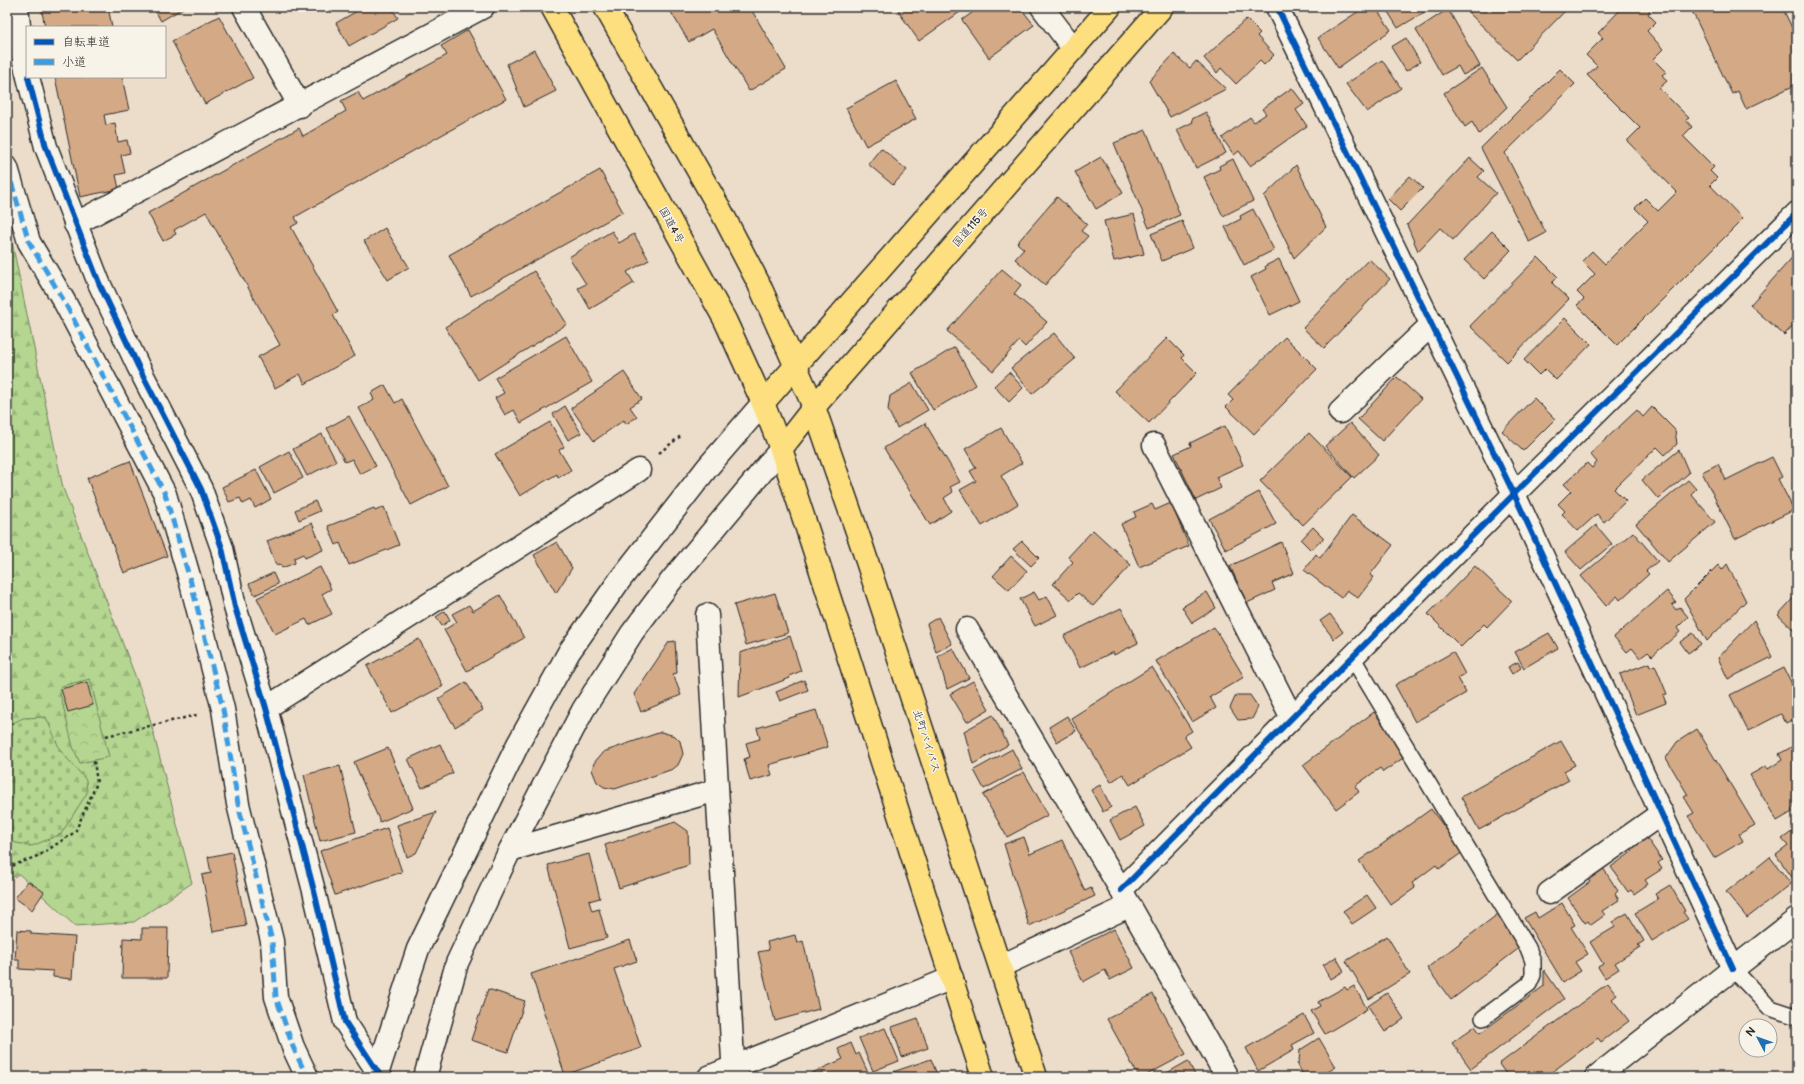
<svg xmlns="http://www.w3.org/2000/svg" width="1804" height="1084" viewBox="0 0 1804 1084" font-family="'Balsamiq Sans','Klee One',sans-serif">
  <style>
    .forest { fill: url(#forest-firs); stroke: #70805e }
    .cemetery { fill: url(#cemetery-stones); stroke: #70805e }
    .park { fill: url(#park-crowns); stroke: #70805e }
    .building { fill: #d4a986; stroke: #2b2b2b }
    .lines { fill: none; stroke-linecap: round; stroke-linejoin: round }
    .service-casing { stroke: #2b2b2b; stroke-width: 18 }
    .pedestrian-casing { stroke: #2b2b2b; stroke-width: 25 }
    .minor-casing { stroke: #2b2b2b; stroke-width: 25 }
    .tertiary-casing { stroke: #2b2b2b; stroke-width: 25 }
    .trunk-casing { stroke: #2b2b2b; stroke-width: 25 }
    .path { stroke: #2b2b2b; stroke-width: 2.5; stroke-dasharray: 3 3; stroke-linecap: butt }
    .service { stroke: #f7f3e8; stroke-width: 15 }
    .pedestrian { stroke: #f7f3e8; stroke-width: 22 }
    .minor { stroke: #f7f3e8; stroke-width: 22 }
    .tertiary { stroke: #f7f3e8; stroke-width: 22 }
    .trunk { stroke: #fddf80; stroke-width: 22 }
    .quiet { stroke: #3d9ce1; stroke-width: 5; stroke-dasharray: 10 5; stroke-linecap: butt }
    .cycleway-casing { stroke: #f7f3e8; stroke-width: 8 }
    .cycleway { stroke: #0057b8; stroke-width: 6 }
    .labels { text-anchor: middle; stroke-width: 3; stroke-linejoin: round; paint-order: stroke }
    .street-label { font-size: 11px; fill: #2b2b2b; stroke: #f7f3e8 }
  </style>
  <defs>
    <pattern id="forest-firs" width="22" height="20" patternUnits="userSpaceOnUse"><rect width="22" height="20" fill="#b4d690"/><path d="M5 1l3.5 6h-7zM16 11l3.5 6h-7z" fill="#9bb87c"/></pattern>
    <pattern id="cemetery-stones" width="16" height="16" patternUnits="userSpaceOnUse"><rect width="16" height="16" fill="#b4d690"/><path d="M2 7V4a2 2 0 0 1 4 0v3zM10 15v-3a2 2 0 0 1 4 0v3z" fill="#9bb87c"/></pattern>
    <pattern id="park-crowns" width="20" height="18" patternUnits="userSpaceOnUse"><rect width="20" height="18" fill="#b4d690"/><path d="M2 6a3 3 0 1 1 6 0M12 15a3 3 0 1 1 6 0" fill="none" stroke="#9bb87c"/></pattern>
  </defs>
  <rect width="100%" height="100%" fill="#ecddcb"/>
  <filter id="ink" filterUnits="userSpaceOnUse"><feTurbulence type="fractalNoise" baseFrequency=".025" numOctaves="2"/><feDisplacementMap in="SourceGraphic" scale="8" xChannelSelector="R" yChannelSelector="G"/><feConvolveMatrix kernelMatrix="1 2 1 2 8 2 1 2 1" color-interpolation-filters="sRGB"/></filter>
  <g filter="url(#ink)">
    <path class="forest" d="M7,218L63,488L146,704L192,883L134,922L75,926L19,874L7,881Z"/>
    <path class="cemetery" d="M46,717L60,750L86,780L87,793L61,834L32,846L7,841V726L23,718Z"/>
    <path class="park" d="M90,679L109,757L80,763L73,747L59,689L62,686Z"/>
    <g class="building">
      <path d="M41,7H108L112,27H45Z"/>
      <path d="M153,7H185L161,21Z"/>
      <path d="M364,7H391L398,18L349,46L336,23Z"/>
      <path d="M668,7H755L751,9L786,69L749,91L712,29L689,42Z"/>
      <path d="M903,7H967L919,41L898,11Z"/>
      <path d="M980,7H1020L1034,25L989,58L962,20Z"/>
      <path d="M1365,7H1375L1391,30L1338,68L1318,38Z"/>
      <path d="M1385,7H1433L1398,28Z"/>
      <path d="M1476,7H1569L1517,60L1469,13Z"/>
      <path d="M1623,7H1647L1650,11L1648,14L1656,22L1647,31L1663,49L1653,59L1666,72L1662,75L1667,81L1659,88L1689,118L1686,120L1692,127L1683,136L1714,167L1710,171L1717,178L1710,185L1743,219L1617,345L1577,305L1584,299L1577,292L1595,274L1582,261L1592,251L1605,264L1648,221L1635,208L1645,198L1658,211L1677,192L1627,141L1640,128L1587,75L1597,66L1586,55L1603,38L1598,33Z"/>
      <path d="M1696,7H1782L1797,38V84L1746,109L1738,91L1732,94L1691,9Z"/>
      <path d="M1448,9L1480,66L1463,75L1458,66L1442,75L1416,30Z"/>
      <path d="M219,16L253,78L205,104L172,41Z"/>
      <path d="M1246,19L1260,33L1257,36L1274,55L1264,65L1260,61L1236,84L1221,68L1217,73L1204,58Z"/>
      <path d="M468,30L506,99L295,217L298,223L291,227L338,312L333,315L355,356L305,384L300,374L275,388L258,357L280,345L206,212L174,230L176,234L163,241L148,213L299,128L303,136L346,111L341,101L358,92L363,101L447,55L441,46Z"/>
      <path d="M1406,38L1420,62L1406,71L1391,47Z"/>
      <path d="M534,50L556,91L524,107L507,64Z"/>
      <path d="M1174,54L1190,68L1196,61L1226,89L1170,117L1149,81Z"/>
      <path d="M1382,60L1401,88L1367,112L1346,84Z"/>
      <path d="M1482,68L1507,107L1479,134L1472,122L1465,127L1444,93Z"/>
      <path d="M1560,69L1575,84L1505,153L1546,233L1529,242L1481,148Z"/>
      <path d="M55,77H122L129,110L104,115L106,125L115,123L118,142L127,140L130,153L121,155L125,173L116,175L119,189L80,197Z"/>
      <path d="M896,81L916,119L866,146L846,108Z"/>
      <path d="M1292,88L1304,104L1296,110L1307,126L1250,166L1239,151L1234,155L1222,138L1250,117L1254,122L1266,114L1262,109Z"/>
      <path d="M1206,112L1226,153L1196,168L1177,130L1193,122L1192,119Z"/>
      <path d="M1146,130L1180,215L1149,228L1114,143Z"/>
      <path d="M881,148L907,170L893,185L868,164Z"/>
      <path d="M1101,157L1123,193L1096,209L1075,172Z"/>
      <path d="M1470,158L1484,171L1478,177L1496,193L1453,240L1440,228L1418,251L1407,225Z"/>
      <path d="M1233,159L1253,201L1223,216L1204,177L1220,169L1219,166Z"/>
      <path d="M1296,165L1326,227L1294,258L1264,196Z"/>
      <path d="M600,170L623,212L471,296L449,255Z"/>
      <path d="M1410,176L1423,188L1400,211L1388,199Z"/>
      <path d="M1057,197L1087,224L1081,231L1088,236L1045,285L1015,259L1024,249L1017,243Z"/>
      <path d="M1253,209L1274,250L1244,265L1225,227L1241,219L1240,216Z"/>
      <path d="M1134,214L1144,254L1114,261L1104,221Z"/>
      <path d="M1182,221L1193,248L1162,261L1151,234Z"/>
      <path d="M385,228L409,267L388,280L364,241Z"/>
      <path d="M612,231L619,243L634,234L649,260L627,272L634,283L590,309L578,288L586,284L569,257Z"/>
      <path d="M1492,231L1511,250L1484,279L1464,260Z"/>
      <path d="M1797,252V321L1784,335L1750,305Z"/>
      <path d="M1538,257L1558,277L1552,283L1569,299L1507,362L1470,326Z"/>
      <path d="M1279,259L1299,301L1270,315L1251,277L1266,269L1265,266Z"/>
      <path d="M1369,259L1390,279L1324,348L1303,328Z"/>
      <path d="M1002,269L1021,285L1014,294L1047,322L1025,347L1019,341L993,371L947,331Z"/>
      <path d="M534,271L567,324L478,380L445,327Z"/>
      <path d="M1565,318L1591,344L1556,380L1545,369L1539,375L1524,360Z"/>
      <path d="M1054,333L1075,359L1032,394L1011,368Z"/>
      <path d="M566,336L592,382L521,423L514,410L505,415L495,398L504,393L495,378Z"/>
      <path d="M1285,337L1317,369L1254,434L1226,407L1233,400L1228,395Z"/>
      <path d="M1167,338L1184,355L1182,358L1197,373L1149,423L1115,391Z"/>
      <path d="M955,347L976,385L933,410L912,373Z"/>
      <path d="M624,372L642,399L630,407L637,417L626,424L624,420L594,441L571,408Z"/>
      <path d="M1009,372L1023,388L1009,402L994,386Z"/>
      <path d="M1397,377L1421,399L1382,441L1358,419Z"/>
      <path d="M912,383L928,410L897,428L888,410L890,396Z"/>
      <path d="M385,385L395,403L402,399L448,486L411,505L359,408L374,400L371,393Z"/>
      <path d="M1534,398L1555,419L1523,451L1502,431Z"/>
      <path d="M565,406L581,433L568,440L553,414Z"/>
      <path d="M1652,407L1675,430L1677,444L1665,455L1657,447L1614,489L1626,501L1604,522L1597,514L1578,531L1562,514L1565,511L1558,504L1571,491L1564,484L1587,463L1592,468L1597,462L1590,454L1637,410L1643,417Z"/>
      <path d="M349,416L376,466L360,474L352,459L345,462L327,428Z"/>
      <path d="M550,422L564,447L559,450L571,470L558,478L557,474L520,496L495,454Z"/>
      <path d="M925,423L960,482L950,487L953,492L944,498L951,511L930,525L884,448Z"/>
      <path d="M1350,423L1379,455L1354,478L1325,446Z"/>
      <path d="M1225,426L1243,465L1216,477L1221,488L1196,500L1174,454L1191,446L1190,443Z"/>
      <path d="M1001,428L1022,463L1001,476L1018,504L982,526L960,490L976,481L970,471L976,468L965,449Z"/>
      <path d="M1309,433L1352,477L1303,525L1260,481Z"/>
      <path d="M322,434L336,461L307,476L293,449Z"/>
      <path d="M1679,450L1689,473L1658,499L1642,480Z"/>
      <path d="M289,451L303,478L274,493L260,467Z"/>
      <path d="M1772,457L1782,477L1778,479L1794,510L1735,539L1702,472L1718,464L1726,480Z"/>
      <path d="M130,461L167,556L124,573L87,478Z"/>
      <path d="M256,470L271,499L255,508L251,500L243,504L240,498L229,502L222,487Z"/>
      <path d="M1688,480L1696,489L1691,494L1715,522L1668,562L1636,524Z"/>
      <path d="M1259,492L1276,524L1226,550L1209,519Z"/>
      <path d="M315,501L320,511L299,520L295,510Z"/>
      <path d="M1171,503L1189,546L1139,567L1121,524L1136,517L1134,512L1152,504L1155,510Z"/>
      <path d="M384,507L399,545L349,565L340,543L336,545L328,526L374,508L375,511Z"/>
      <path d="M1352,515L1393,545L1370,575L1374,577L1358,598L1347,590L1341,598L1304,570L1316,554L1320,558Z"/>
      <path d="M312,523L323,550L305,558L303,554L294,558L295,563L282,568L280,564L276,565L267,541Z"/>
      <path d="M1596,525L1612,544L1581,570L1565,552Z"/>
      <path d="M1313,527L1324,538L1311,550L1301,540Z"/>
      <path d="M1093,530L1131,565L1093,606L1078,593L1071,600L1053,584L1073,562L1068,557Z"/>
      <path d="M1633,532L1658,561L1646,571L1649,574L1620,600L1617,596L1606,606L1581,576Z"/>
      <path d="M1022,541L1039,558L1031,566L1013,549Z"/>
      <path d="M557,542L572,568L556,593L534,555Z"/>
      <path d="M1281,542L1294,573L1272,583L1275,590L1247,603L1230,566Z"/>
      <path d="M1011,556L1027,571L1009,590L993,576Z"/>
      <path d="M1727,564L1746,601L1707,641L1684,599L1718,565L1722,570Z"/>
      <path d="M1475,566L1512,601L1487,627L1484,624L1461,647L1428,614Z"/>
      <path d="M320,567L331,589L322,594L332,614L309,625L306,619L275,634L257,598Z"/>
      <path d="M273,573L278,584L255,595L249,584Z"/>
      <path d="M1667,591L1676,602L1672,605L1676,610L1680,607L1688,617L1677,628L1680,632L1652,656L1648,652L1640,658L1632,648L1627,652L1614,637Z"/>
      <path d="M1034,592L1039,600L1047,596L1057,615L1035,626L1020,599Z"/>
      <path d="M1207,592L1216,608L1192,623L1182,607Z"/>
      <path d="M775,593L788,633L746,645L734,605Z"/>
      <path d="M1797,594V633L1778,615Z"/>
      <path d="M500,595L524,638L467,671L444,630L457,622L452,614L469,605L473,611Z"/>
      <path d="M1121,608L1138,643L1114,655L1113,652L1080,668L1064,636Z"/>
      <path d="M445,611L450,620L442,626L436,617Z"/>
      <path d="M1330,614L1343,632L1334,639L1320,621Z"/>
      <path d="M938,617L952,644L936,652L927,624Z"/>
      <path d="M1754,620L1772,657L1728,679L1718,658Z"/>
      <path d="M1214,627L1244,677L1210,697L1216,708L1192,722L1156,661Z"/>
      <path d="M1549,633L1558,648L1524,668L1515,652Z"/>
      <path d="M1693,633L1701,644L1688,653L1680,642Z"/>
      <path d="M790,636L801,671L789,676L790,678L739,697L740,653Z"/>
      <path d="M419,639L443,686L392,713L367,666Z"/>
      <path d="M675,641L677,673L673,674L681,695L641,712L634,694L669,642Z"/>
      <path d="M953,648L969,678L947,689L938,656Z"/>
      <path d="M1453,652L1465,674L1458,678L1466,693L1415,722L1395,685Z"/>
      <path d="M1518,662L1521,668L1512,674L1508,667Z"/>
      <path d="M1649,663L1650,667L1655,665L1667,694L1663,695L1666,703L1636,715L1620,674Z"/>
      <path d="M1152,667L1192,731L1184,736L1191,747L1130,785L1123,774L1111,782L1071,718Z"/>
      <path d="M1784,668L1797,694V717L1786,723L1781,714L1748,731L1730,695Z"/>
      <path d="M804,680L808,690L780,701L776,692Z"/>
      <path d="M973,681L989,709L967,722L950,694Z"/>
      <path d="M87,682L93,705L68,712L61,689Z"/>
      <path d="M466,682L483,710L455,727L438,699Z"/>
      <path d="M1236,695H1250L1258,707L1252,719L1238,720L1230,708Z"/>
      <path d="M816,710L828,747L769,765L772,775L750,781L744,759L750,757L746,743L760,739L757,728Z"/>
      <path d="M1374,712L1406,756L1383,772L1380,768L1355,786L1359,792L1336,809L1303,765Z"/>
      <path d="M993,715L1008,745L973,764L964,731Z"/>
      <path d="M1067,716L1076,731L1057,742L1049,727Z"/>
      <path d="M1697,729L1755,825L1739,834L1743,841L1714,858L1688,816L1694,813L1684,797L1688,795L1666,758L1677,742Z"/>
      <path d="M661,732L675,736L680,741L683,754L678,765L673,769L615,789L604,787L597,782L592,770L594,763L603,752Z"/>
      <path d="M1561,741L1575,765L1564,771L1569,780L1479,830L1461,797Z"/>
      <path d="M440,744L453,773L422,788L408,759Z"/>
      <path d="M1797,744V805L1791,809L1792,812L1777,821L1750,775L1766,766L1768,769L1782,760L1779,754Z"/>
      <path d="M388,748L413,808L380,822L354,762Z"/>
      <path d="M1012,749L1022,769L984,789L974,770Z"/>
      <path d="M340,766L356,832L320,841L304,775Z"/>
      <path d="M1024,772L1048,815L1007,837L983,795Z"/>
      <path d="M1100,785L1111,807L1103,812L1091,790Z"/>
      <path d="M1135,807L1145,826L1120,840L1110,820Z"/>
      <path d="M1431,809L1463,852L1439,869L1436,865L1412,883L1415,888L1391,905L1359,861Z"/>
      <path d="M436,812L416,853L407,857L397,825Z"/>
      <path d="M675,822L688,831L689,865L619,888L605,845Z"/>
      <path d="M387,828L402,872L335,895L320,851Z"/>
      <path d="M1797,828V878L1794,880L1776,855L1788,846L1782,839Z"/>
      <path d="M1024,837L1030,854L1062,840L1085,891L1091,888L1095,896L1029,926L1004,844Z"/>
      <path d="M1646,837L1662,860L1658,863L1662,869L1645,880L1648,884L1634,894L1631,890L1628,892L1611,867L1633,851L1631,848Z"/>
      <path d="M232,852L246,926L213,932L202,875L211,873L208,857Z"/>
      <path d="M589,854L600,898L589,901L592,911L599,909L607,938L570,948L548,865Z"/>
      <path d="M1770,857L1791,884L1747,918L1726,892Z"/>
      <path d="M1603,868L1618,891L1615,894L1619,900L1602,911L1605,915L1591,925L1588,921L1585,923L1568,898L1590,882L1588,879Z"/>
      <path d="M28,881L44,892L32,910L15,898Z"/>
      <path d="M1670,885L1685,911L1683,912L1688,919L1652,941L1635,913L1658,899L1655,894Z"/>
      <path d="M1367,895L1376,908L1352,924L1343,911Z"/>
      <path d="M1562,903L1575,925L1571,927L1588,954L1575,962L1581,971L1563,982L1524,918L1535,912L1538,918Z"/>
      <path d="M1627,913L1644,941L1638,945L1640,947L1615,963L1619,969L1605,978L1598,967L1603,964L1590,942L1615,927L1612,922Z"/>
      <path d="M1498,914L1522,946L1451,1000L1427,968Z"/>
      <path d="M142,928H168L167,978H122L123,938L142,939Z"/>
      <path d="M1114,929L1134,968L1110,980L1105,970L1083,982L1068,952Z"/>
      <path d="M17,930L31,931V934L75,937L72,979L53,977V971L19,969V960H15Z"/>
      <path d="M795,935L797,943L803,941L819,1009L775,1021L758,952L769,950L767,942Z"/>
      <path d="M1387,936L1410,974L1369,999L1346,961Z"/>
      <path d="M630,940L637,961L614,969L641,1048L565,1075L531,974Z"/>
      <path d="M1336,957L1344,971L1331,979L1323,965Z"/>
      <path d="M1544,970L1564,999L1471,1069L1452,1043L1475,1026L1480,1033L1544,986Z"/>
      <path d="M1608,983L1617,995L1612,999L1629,1021L1601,1042L1598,1038L1545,1077H1508L1499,1064Z"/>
      <path d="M1354,986L1367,1009L1325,1034L1311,1011L1320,1006L1318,1002L1345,987L1347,990Z"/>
      <path d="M488,989L525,1001L508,1052L471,1040Z"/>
      <path d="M1387,993L1404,1019L1385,1032L1368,1006Z"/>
      <path d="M1153,994L1186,1054L1143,1077H1139L1107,1019Z"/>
      <path d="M1304,1015L1314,1033L1292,1045L1294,1050L1258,1071L1246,1048Z"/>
      <path d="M918,1018L928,1048L902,1057L892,1027Z"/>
      <path d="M885,1028L899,1061L873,1071L859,1038Z"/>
      <path d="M1319,1038L1336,1067L1319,1077H1304L1297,1063L1299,1062L1300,1050Z"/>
      <path d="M851,1043L856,1055L859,1053L870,1077H803L843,1059L838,1049Z"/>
      <path d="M931,1059L938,1077H884V1075Z"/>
      <path d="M1188,1061L1196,1077H1160Z"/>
    </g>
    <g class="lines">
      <defs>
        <g id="service">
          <path d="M1352,657L1528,948L1533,961V975L1529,984L1483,1018"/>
          <path d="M1733,969L1770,1008L1797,1017"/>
        </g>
        <path id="pedestrian" d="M7,168L29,242L64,301L165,494L191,583L223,709L238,804L272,941L276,997L293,1047L307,1077"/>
        <g id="minor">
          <path d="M17,7L22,53L27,73"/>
          <path d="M244,7L300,106"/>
          <path d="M1042,7L1073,48"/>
          <path d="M1277,7L1514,494L1733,969L1797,919"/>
          <path d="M28,77L46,147L99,283L138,366L201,489L222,548L235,607L266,708L314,891L345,1022L381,1077"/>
          <path d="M75,224L483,7"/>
          <path d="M1340,412L1432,324"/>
          <path d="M1154,445L1292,718"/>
          <path d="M707,615L734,1077"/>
          <path d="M967,629L1121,890L1227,1077"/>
          <path d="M266,708L639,470"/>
          <path d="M510,850L717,790"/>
          <path d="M1121,890L1514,494L1797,213"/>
          <path d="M1549,893L1662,813"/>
          <path d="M1001,966L1129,906"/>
          <path d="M709,1077L952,978"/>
        </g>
        <g id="tertiary">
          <path d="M376,1077L418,949L518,744L569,652L619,581L707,468L763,403"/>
          <path d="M425,1077L457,963L510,850L583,710L632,633L671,581L781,449"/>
          <path d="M1596,1077L1733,969"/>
        </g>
        <g id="trunk">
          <path d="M552,7L725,320L763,403L781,449L819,565L983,1077"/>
          <path d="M605,7L721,211L758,282L814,407L861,543L1036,1077"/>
          <path d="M763,403L1110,7"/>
          <path d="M781,449L814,407L1162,7"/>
        </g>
      </defs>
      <use href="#service" class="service-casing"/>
      <use href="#pedestrian" class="pedestrian-casing"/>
      <use href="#minor" class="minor-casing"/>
      <use href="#tertiary" class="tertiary-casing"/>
      <use href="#trunk" class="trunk-casing"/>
      <g class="path">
        <path d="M659,453L682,435"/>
        <path d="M106,736L197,715"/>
        <path d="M7,868L40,855L75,832L97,783L94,761"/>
      </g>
      <use href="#service" class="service"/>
      <use href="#pedestrian" class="pedestrian"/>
      <use href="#minor" class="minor"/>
      <use href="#tertiary" class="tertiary"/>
      <use href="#trunk" class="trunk"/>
      <path class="quiet" d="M7,168L29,242L64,301L165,494L191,583L223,709L238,804L272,941L276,997L293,1047L307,1077"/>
      <defs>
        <g id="cycleway">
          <path d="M1277,7L1514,494L1733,969"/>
          <path d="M28,77L46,147L99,283L138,366L201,489L222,548L235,607L266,708L314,891L345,1022L381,1077"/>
          <path d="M1121,890L1514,494L1797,213"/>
        </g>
      </defs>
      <use href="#cycleway" class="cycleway-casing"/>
      <use href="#cycleway" class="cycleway"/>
    </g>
  </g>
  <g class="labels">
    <g class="street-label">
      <text transform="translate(672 225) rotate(61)" y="4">国道4号</text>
      <text transform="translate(970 227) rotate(-49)" y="4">国道115号</text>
      <text transform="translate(927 741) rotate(72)" y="4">北町バイパス</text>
    </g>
  </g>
  <rect width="1804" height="1084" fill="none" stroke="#f7f3e8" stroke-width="24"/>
  <rect x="12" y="12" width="1780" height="1060" fill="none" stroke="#2b2b2b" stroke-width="1.5" filter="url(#ink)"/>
  <rect x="26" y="26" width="140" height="52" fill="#f7f3e8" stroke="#a5a39c"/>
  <rect x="34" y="39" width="20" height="6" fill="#0057b8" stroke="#a5a39c"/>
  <text x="62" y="46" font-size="12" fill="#2b2b2b">自転車道</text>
  <rect x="34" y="59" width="20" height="6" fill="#3d9ce1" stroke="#a5a39c"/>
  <text x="62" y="66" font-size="12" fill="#2b2b2b">小道</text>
  <g transform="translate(1758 1038) rotate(311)"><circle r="19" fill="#f7f3e8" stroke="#a5a39c"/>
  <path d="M0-3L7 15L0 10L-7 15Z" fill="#1f6fb2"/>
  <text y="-6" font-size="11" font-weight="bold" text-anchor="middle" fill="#2b2b2b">N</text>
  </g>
</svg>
